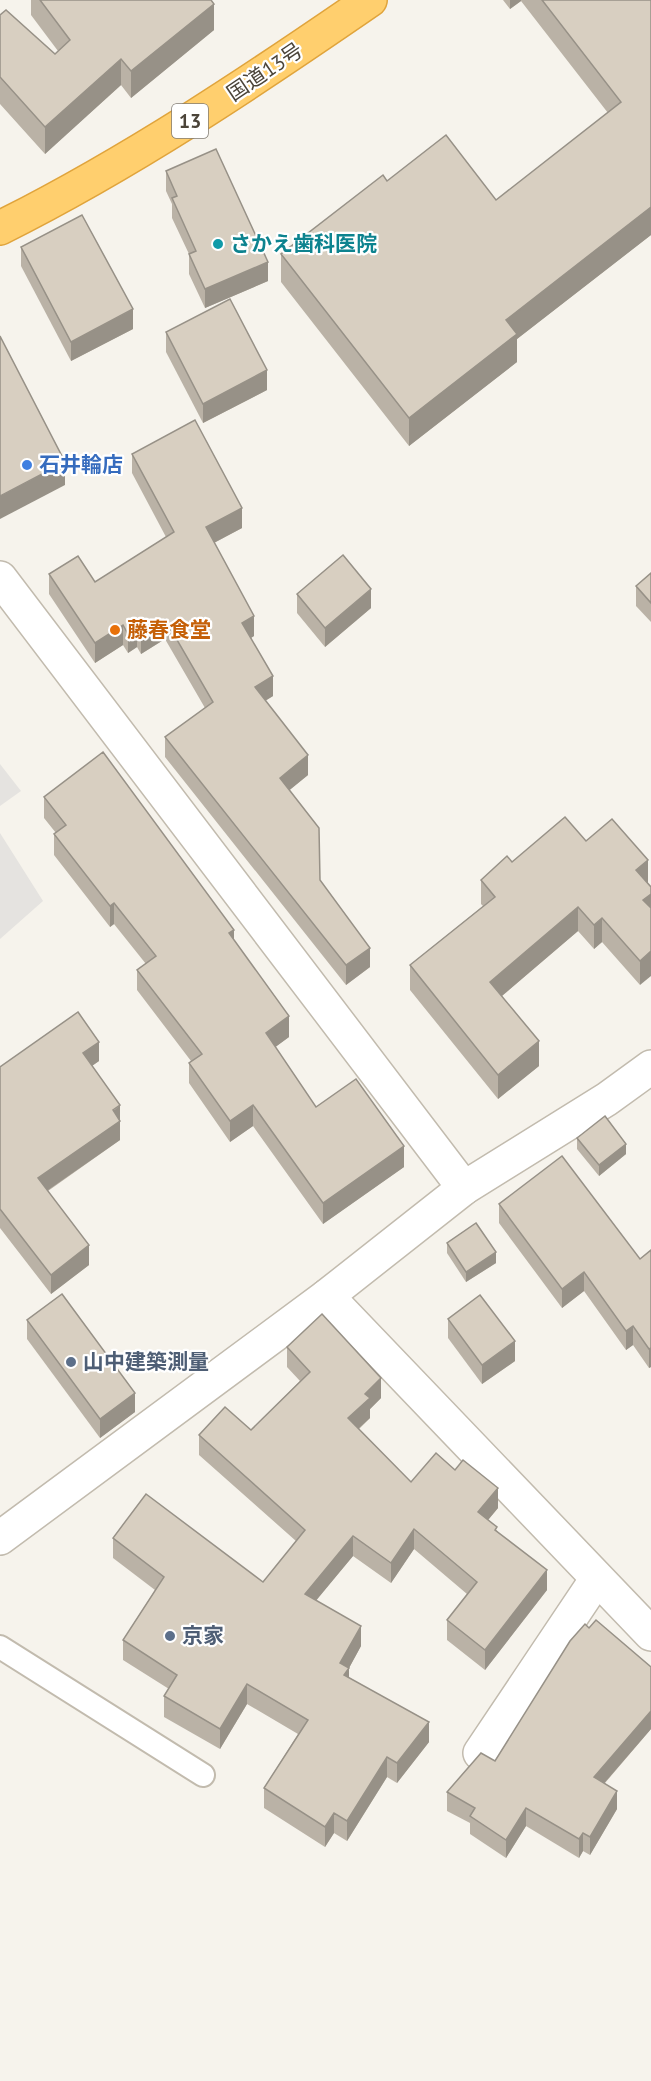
<svg xmlns="http://www.w3.org/2000/svg" width="651" height="2081" viewBox="0 0 651 2081" font-family="'PT Sans','Noto Sans JP',sans-serif">
  <style>
    .parking { fill: #e5e3e0 }
    .lines { fill: none; stroke-linecap: round; stroke-linejoin: round }
    .lane-casing { stroke: #c2bbae; stroke-width: 26 }
    .street-casing { stroke: #c2bbae; stroke-width: 36 }
    .highway-casing { stroke: #e0a43c; stroke-width: 36 }
    .lane { stroke: #fff; stroke-width: 22 }
    .street { stroke: #fff; stroke-width: 33 }
    .highway { stroke: #ffcf6e; stroke-width: 33 }
    .wall { fill: #bab2a6 }
    .shaded-wall { fill: #979187 }
    .building { fill: #d8cfc1; stroke: #979187; stroke-width: 1.5 }
    .culture-dot { fill: #0f9aa8; stroke: #fff; stroke-width: 2 }
    .shop-dot { fill: #3f7fe0; stroke: #fff; stroke-width: 2 }
    .food-dot { fill: #e8710a; stroke: #fff; stroke-width: 2 }
    .service-dot { fill: #5c6f8a; stroke: #fff; stroke-width: 2 }
    .labels { text-anchor: middle; stroke-width: 4.5; stroke-linejoin: round; paint-order: stroke }
    .shield { fill: #fff; stroke: #817c74; stroke-width: 1.5 }
    .shield-label { font-size: 20px; font-weight: bold; fill: #4b4439 }
    .street-label { font-size: 21px; fill: #4b4439; stroke: #fff }
    .culture-label { font-size: 21px; font-weight: bold; fill: #0d838f; stroke: #fff; text-anchor: start }
    .shop-label { font-size: 21px; font-weight: bold; fill: #366cbe; stroke: #fff; text-anchor: start }
    .food-label { font-size: 21px; font-weight: bold; fill: #c56008; stroke: #fff; text-anchor: start }
    .service-label { font-size: 21px; font-weight: bold; fill: #4e5e75; stroke: #fff; text-anchor: start }
  </style>
  <rect width="100%" height="100%" fill="#f6f3ec"/>
  <g class="parking">
    <path d="M0,764L21,791L0,806Z"/>
    <path d="M0,833L43,901L0,939Z"/>
  </g>
  <g class="lines">
    <defs>
      <path id="lane" d="M0,1647L203,1775"/>
      <g id="street">
        <path d="M0,578L464,1188"/>
        <path d="M327,1296L651,1634"/>
        <path d="M0,1538L327,1296L464,1188L607,1099L651,1067"/>
        <path d="M480,1753L596,1580"/>
      </g>
      <path id="highway" d="M0,228C130,163 251,82 370,0"/>
    </defs>
    <use href="#lane" class="lane-casing"/>
    <use href="#street" class="street-casing"/>
    <use href="#highway" class="highway-casing"/>
    <use href="#lane" class="lane"/>
    <use href="#street" class="street"/>
    <use href="#highway" class="highway"/>
  </g>
  <g class="wall">
    <path d="M31,0H211L214,30L131,98L121,85L45,154L0,104V15L55,54L58,51L31,15Z"/>
    <path d="M503,0H651V235L517,339V362L409,446L281,282V254L387,181L496,200L608,113L521,1L510,9Z"/>
    <path d="M166,171L268,281L205,308L189,274V254L172,218V204L166,191Z"/>
    <path d="M21,247L133,329L71,361L21,266Z"/>
    <path d="M166,332L267,390L203,423L166,352Z"/>
    <path d="M132,454L242,528L214,543L254,636L251,638L273,696L265,701L308,775L289,790L320,880L370,967L346,985L165,757V737L205,708L165,639L141,654L137,647L128,653L123,645L95,663L49,594V574L95,582L166,537L132,473Z"/>
    <path d="M651,573V622L636,606V586Z"/>
    <path d="M297,594L371,608L325,647L297,613Z"/>
    <path d="M44,797L234,940L289,1037L275,1047L316,1107L404,1167L323,1224L253,1126L230,1142L189,1083V1063L191,1061L137,990V970L146,964L114,924L110,927L54,855V834L56,833L44,818Z"/>
    <path d="M586,841L648,860L640,985L602,942L594,949L578,931L502,996L539,1066L498,1099L410,990V965L483,906L481,904V880L512,862Z"/>
    <path d="M99,1061L92,1066L120,1120V1140L48,1191L89,1265L51,1294L0,1228V1067Z"/>
    <path d="M577,1138L626,1154L599,1176L577,1149Z"/>
    <path d="M499,1204L640,1259L651,1250V1367L649,1368L633,1345L626,1350L584,1291L562,1308L499,1223Z"/>
    <path d="M447,1243L496,1263L466,1282L447,1253Z"/>
    <path d="M448,1319L515,1361L482,1384L448,1338Z"/>
    <path d="M27,1320L135,1412L100,1438L27,1339Z"/>
    <path d="M287,1347L381,1398L370,1409V1418L359,1429L411,1482L498,1508L488,1520L547,1590L485,1670L447,1640V1620L467,1594L414,1549L391,1583L353,1556L316,1600L361,1646L349,1668V1678L429,1742L397,1783L387,1777L347,1841L334,1833L325,1847L264,1808V1788L298,1734L247,1704L220,1749L164,1717V1696L169,1689L123,1660V1640L155,1590L113,1558V1538L263,1582L296,1541L199,1455V1435L251,1430L300,1381L287,1367Z"/>
    <path d="M589,1628L651,1667V1729L605,1783L617,1809L590,1855L583,1851L579,1858L526,1826L506,1858L470,1834V1823L447,1811V1792L495,1761Z"/>
  </g>
  <g class="shaded-wall">
    <path d="M510,0H521V1L510,9Z"/>
    <path d="M214,4V30L131,98V71Z"/>
    <path d="M121,59V85L45,154V127Z"/>
    <path d="M651,207V235L517,339V362L409,446V418L506,320Z"/>
    <path d="M268,262V281L205,308V289Z"/>
    <path d="M133,309V329L71,361V342Z"/>
    <path d="M267,370V390L203,423V404Z"/>
    <path d="M65,462V485L0,519V496Z"/>
    <path d="M242,508V528L206,547V527Z"/>
    <path d="M371,589V608L325,647V628Z"/>
    <path d="M254,616V636L242,643V623Z"/>
    <path d="M165,619V639L141,654V634Z"/>
    <path d="M123,625V645L95,663V643Z"/>
    <path d="M137,628V647L128,653V634Z"/>
    <path d="M273,676V696L255,707V687Z"/>
    <path d="M308,755V775L280,798V778Z"/>
    <path d="M648,860V885L636,870Z"/>
    <path d="M651,894V918L643,900Z"/>
    <path d="M114,903V924L110,927V906Z"/>
    <path d="M578,907V931L490,1006V982Z"/>
    <path d="M602,918V942L594,949V925Z"/>
    <path d="M234,930V950L229,933Z"/>
    <path d="M370,948V967L346,985V965Z"/>
    <path d="M651,951V976L640,985V961Z"/>
    <path d="M289,1016V1037L266,1054V1033Z"/>
    <path d="M539,1041V1066L498,1099V1075Z"/>
    <path d="M99,1042V1061L83,1072V1053Z"/>
    <path d="M120,1105V1140L38,1197V1178Z"/>
    <path d="M253,1105V1126L230,1142V1121Z"/>
    <path d="M626,1144V1154L599,1176V1165Z"/>
    <path d="M404,1146V1167L323,1224V1203Z"/>
    <path d="M89,1245V1265L51,1294V1275Z"/>
    <path d="M496,1252V1263L466,1282V1272Z"/>
    <path d="M584,1272V1291L562,1308V1289Z"/>
    <path d="M633,1326V1345L626,1350V1331Z"/>
    <path d="M515,1341V1361L482,1384V1365Z"/>
    <path d="M651,1348V1367L649,1368V1349Z"/>
    <path d="M381,1378V1398L370,1409V1418L348,1438V1418L365,1394Z"/>
    <path d="M135,1393V1412L100,1438V1419Z"/>
    <path d="M498,1488V1508L478,1532V1512Z"/>
    <path d="M414,1529V1549L391,1583V1563Z"/>
    <path d="M353,1536V1556L305,1614V1594Z"/>
    <path d="M547,1570V1590L485,1670V1650Z"/>
    <path d="M361,1626V1646L349,1668V1688L340,1663Z"/>
    <path d="M247,1684V1704L220,1749V1729Z"/>
    <path d="M651,1711V1729L594,1795V1777Z"/>
    <path d="M429,1722V1742L397,1783V1763Z"/>
    <path d="M387,1757V1777L347,1841V1821Z"/>
    <path d="M617,1791V1809L590,1855V1837Z"/>
    <path d="M526,1808V1826L506,1858V1840Z"/>
    <path d="M334,1813V1833L325,1847V1827Z"/>
    <path d="M583,1833V1851L579,1858V1839Z"/>
  </g>
  <g class="building">
    <path d="M40,0H211L214,4L131,71L121,59L45,127L0,77V15L6,10L55,54L70,40Z"/>
    <path d="M542,0H651V207L506,320L517,334L409,418L281,254L383,175L387,181L446,135L496,200L621,102Z"/>
    <path d="M216,149L268,262L205,289L189,254L196,251L172,198L177,196L166,171Z"/>
    <path d="M82,215L133,309L71,342L21,247Z"/>
    <path d="M230,299L267,370L203,404L166,332Z"/>
    <path d="M0,336L65,462L0,496Z"/>
    <path d="M195,420L242,508L206,527L254,616L242,623L273,676L255,687L308,755L280,778L319,828L320,880L370,948L346,965L165,737L213,702L165,619L141,634L137,628L128,634L123,625L95,643L49,574L78,556L95,582L174,532L132,454Z"/>
    <path d="M343,555L371,589L325,628L297,594Z"/>
    <path d="M651,573V603L636,586Z"/>
    <path d="M103,752L234,930L229,933L289,1016L266,1033L316,1107L356,1079L404,1146L323,1203L253,1105L230,1121L189,1063L202,1054L137,970L156,956L114,903L110,906L54,834L66,825L44,797Z"/>
    <path d="M565,817L586,841L612,819L648,860L636,870L651,887V894L643,900L651,908V951L640,961L602,918L594,925L578,907L490,982L539,1041L498,1075L410,965L495,897L481,880L507,856L512,862Z"/>
    <path d="M78,1012L99,1042L83,1053L120,1105L113,1110L120,1121L38,1178L89,1245L51,1275L0,1209V1067Z"/>
    <path d="M605,1116L626,1144L599,1165L577,1138Z"/>
    <path d="M562,1156L640,1259L651,1250V1348L649,1349L633,1326L626,1331L584,1272L562,1289L499,1204Z"/>
    <path d="M476,1223L496,1252L466,1272L447,1243Z"/>
    <path d="M62,1294L135,1393L100,1419L27,1320Z"/>
    <path d="M480,1295L515,1341L482,1365L448,1319Z"/>
    <path d="M322,1314L381,1378L365,1394L370,1398L348,1418L411,1482L436,1453L455,1470L463,1460L498,1488L478,1512L497,1527L495,1530L547,1570L485,1650L447,1620L477,1582L414,1529L391,1563L353,1536L305,1594L361,1626L340,1663L349,1668L344,1675L429,1722L397,1763L387,1757L347,1821L334,1813L325,1827L264,1788L308,1720L247,1684L220,1729L164,1696L177,1675L123,1640L164,1577L113,1538L146,1494L263,1582L305,1530L199,1435L225,1407L251,1430L310,1372L287,1347Z"/>
    <path d="M596,1620L651,1667V1711L594,1777L617,1791L590,1837L583,1833L579,1839L526,1808L506,1840L470,1816L475,1808L447,1792L481,1753L495,1761L570,1641L585,1624L589,1628Z"/>
  </g>
  <circle class="culture-dot" cx="218" cy="244" r="6"/>
  <circle class="shop-dot" cx="27" cy="465" r="6"/>
  <circle class="food-dot" cx="115" cy="630" r="6"/>
  <g class="service-dot">
    <circle cx="71" cy="1362" r="6"/>
    <circle cx="170" cy="1636" r="6"/>
  </g>
  <g class="labels">
    <rect class="shield" x="172" y="104" width="36" height="34" rx="4.5"/>
    <g class="shield-label">
      <text x="190" y="128">13</text>
    </g>
    <g class="street-label">
      <text transform="translate(265 72) rotate(-34)" y="7">国道13号</text>
    </g>
    <g class="culture-label">
      <text x="230" y="251">さかえ歯科医院</text>
    </g>
    <g class="shop-label">
      <text x="39" y="472">石井輪店</text>
    </g>
    <g class="food-label">
      <text x="127" y="637">藤春食堂</text>
    </g>
    <g class="service-label">
      <text x="83" y="1369">山中建築測量</text>
      <text x="182" y="1643">京家</text>
    </g>
  </g>
</svg>
